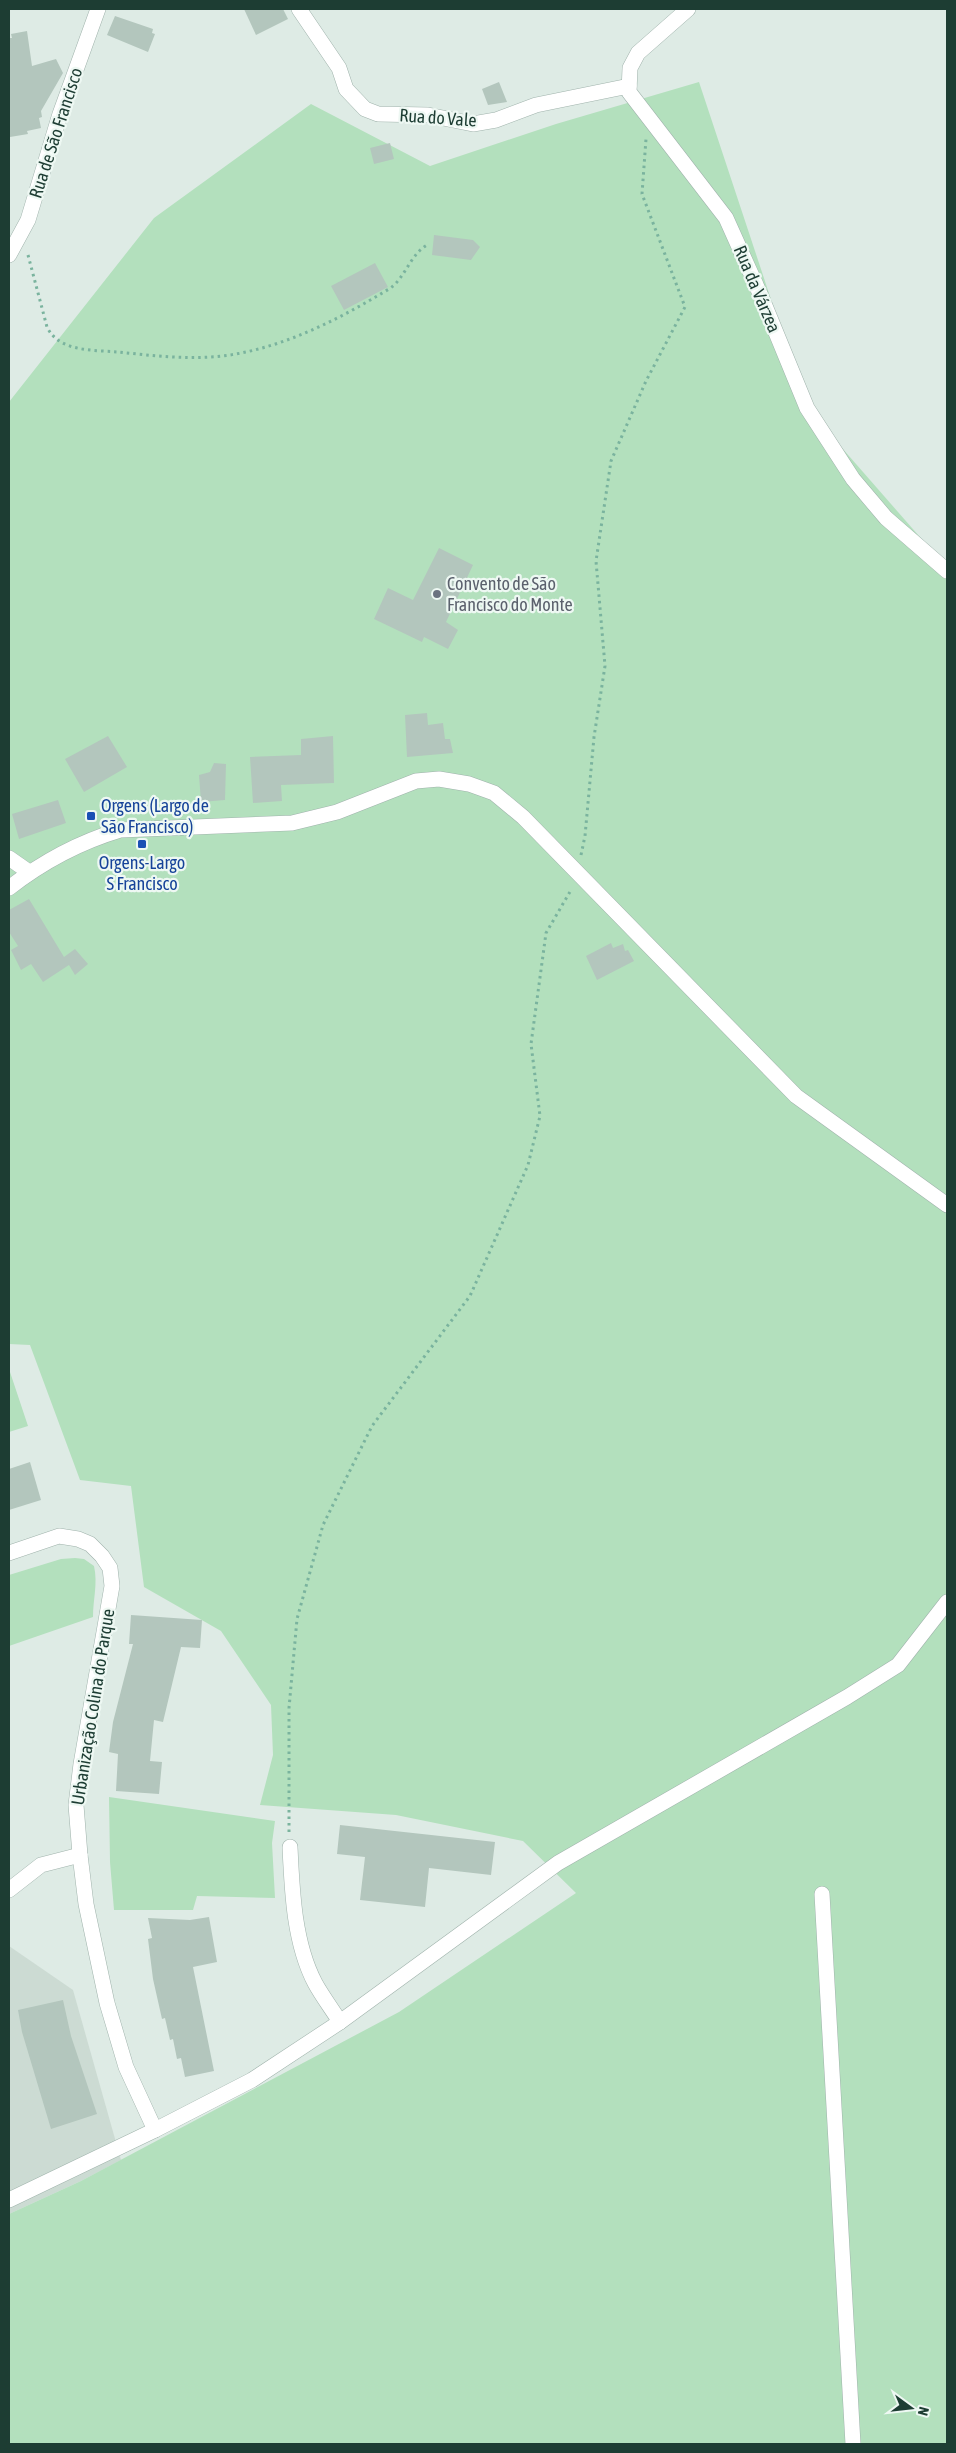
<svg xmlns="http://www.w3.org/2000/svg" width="956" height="2453" viewBox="0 0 956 2453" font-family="'Asap Condensed',sans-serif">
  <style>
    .built { fill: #ccdbd3 }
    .green { fill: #b3e0bd }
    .building { fill: #b3c6bd }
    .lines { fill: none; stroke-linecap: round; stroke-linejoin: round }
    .minor-casing { stroke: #a0b3ac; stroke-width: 16 }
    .path { stroke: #7ab39e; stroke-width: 3; stroke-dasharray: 2.5 4; stroke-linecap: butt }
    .minor { stroke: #fff; stroke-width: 15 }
    .worship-dot { fill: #6b7280; stroke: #eef8f3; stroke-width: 2 }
    .transit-dot { fill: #1a4fb4; stroke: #eef8f3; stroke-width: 2 }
    .labels { text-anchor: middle; stroke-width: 4.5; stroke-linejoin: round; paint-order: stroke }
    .street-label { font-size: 18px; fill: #1d3d33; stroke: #eef8f3 }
    .worship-label { font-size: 18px; fill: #5b616d; stroke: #eef8f3; text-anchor: start }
    .transit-label { font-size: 18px; fill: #164399; stroke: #eef8f3; text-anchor: start }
  </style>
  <rect width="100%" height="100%" fill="#deebe5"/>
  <path class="built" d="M9,1946L73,1990L121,2160L81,2181L9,2214Z"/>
  <g class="green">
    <path d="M699,82L807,408L947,568V2444H9V2214L81,2181L399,2012L576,1893L523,1841L396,1815L260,1805L273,1755L271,1705L221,1631L144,1587L131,1486L80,1480L30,1345L9,1344V402L154,218L311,104L430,166L556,124Z"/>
    <path d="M9,1369L28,1426L9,1432Z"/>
    <path d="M75,1558L84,1559L94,1566C98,1584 93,1599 93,1617L9,1646V1575L61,1559Z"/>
    <path d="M109,1797L275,1821L272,1843L275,1898L197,1896L193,1910H114L110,1862Z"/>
  </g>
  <g class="building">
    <path d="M244,9H283L288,19L256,35Z"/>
    <path d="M115,16L153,29L152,33L155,34L148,52L107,35Z"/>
    <path d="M27,31L32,66L56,59L63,73L41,111L42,117L39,118L41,128L27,131L28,134L10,137L9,38H12L11,34Z"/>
    <path d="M499,82L507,102L488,105L482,89Z"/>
    <path d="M390,143L394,159L374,164L370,148Z"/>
    <path d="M434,235L473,240L480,247L471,260L432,255Z"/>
    <path d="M375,263L388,287L344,310L331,286Z"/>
    <path d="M439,548L473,565L446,622L458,630L448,649L424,637L422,642L374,619L388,588L413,600Z"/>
    <path d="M427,713L428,725L443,723L445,739H450L453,753L407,757L405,715Z"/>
    <path d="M108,736L127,767L84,792L65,759Z"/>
    <path d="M333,736L334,783L281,785L282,801L253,803L250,757L301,755V739Z"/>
    <path d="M214,763L226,764L225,800L201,802L199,775L210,772Z"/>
    <path d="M58,800L66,823L19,839L12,814Z"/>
    <path d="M29,899L64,957L75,949L88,964L75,975L69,965L43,982L31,964L21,970L11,950L18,946L9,932V910Z"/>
    <path d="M611,943L613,948L623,944L625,951L628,950L634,961L597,980L586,956Z"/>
    <path d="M30,1462L41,1500L9,1510V1469Z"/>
    <path d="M131,1615L202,1620L200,1648L181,1647L163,1722L154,1720L150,1761L162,1762L159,1794L116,1791L118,1754L109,1752L113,1722L133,1644H129Z"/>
    <path d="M340,1825L495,1842L491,1875L429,1868L425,1907L360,1900L365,1857L337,1854Z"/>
    <path d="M209,1917L217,1962L193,1967L214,2071L185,2077L181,2058L177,2059L173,2039L170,2040L165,2018L162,2019L153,1979L148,1939L152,1938L148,1918L190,1920Z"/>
    <path d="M63,2000L71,2036L97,2114L51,2129L22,2032L18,2010Z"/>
  </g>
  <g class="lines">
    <defs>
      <g id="minor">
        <path d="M299,9L339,68L346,89L365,109L378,114L428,115L473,124L496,120L536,105L629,86"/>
        <path d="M688,9L638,53L630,68L629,92L726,218L761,296L807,408L853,479L886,518L947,571"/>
        <path d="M9,255L28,220L60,114L98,9"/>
        <path d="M9,858L29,872"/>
        <path d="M9,888C41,863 80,842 120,830L292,823L337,812L416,781L439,779L469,784L494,793L523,817L796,1096L947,1205"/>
        <path d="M9,1553L59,1536L78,1539L90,1544L102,1556L110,1568L112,1586L81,1764L76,1805L80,1855L86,1904L107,2003L126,2067L155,2130"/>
        <path d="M290,1847C292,1891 294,1943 315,1983C322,1996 332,2009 340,2022"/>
        <path d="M9,1890L41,1865L80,1855"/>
        <path d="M822,1894L853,2444"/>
        <path d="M9,2200L155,2130L252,2080L340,2022L558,1863L847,1697L898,1665L947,1602"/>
      </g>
    </defs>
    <use href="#minor" class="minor-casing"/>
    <g class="path">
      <path d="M28,255L47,327C59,352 93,350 118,352C156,356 197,361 236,354C291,344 341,318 389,289C406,278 410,253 429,244"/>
      <path d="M581,855L585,836L594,737L605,666L596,561L611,461L646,381L685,307L642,194L646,139"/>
      <path d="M289,1832V1708L297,1619L323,1525L372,1426L470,1296L528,1165L540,1116L531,1044L546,933L571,890"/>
    </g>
    <use href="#minor" class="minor"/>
  </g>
  <circle class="worship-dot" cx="437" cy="594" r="5"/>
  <g class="transit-dot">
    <rect x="86" y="811" width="10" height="10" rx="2.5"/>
    <rect x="137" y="839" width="10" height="10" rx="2.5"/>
  </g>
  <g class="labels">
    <g class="street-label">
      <text transform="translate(438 118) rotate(4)" y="6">Rua do Vale</text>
      <text transform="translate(56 133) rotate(-72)" y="6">Rua de São Francisco</text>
      <text transform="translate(757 289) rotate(67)" y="6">Rua da Várzea</text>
      <text transform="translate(93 1707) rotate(-81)" y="6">Urbanização Colina do Parque</text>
    </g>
    <g class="worship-label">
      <text x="447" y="590">Convento de São<tspan x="447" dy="21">Francisco do Monte</tspan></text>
    </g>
    <g class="transit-label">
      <text x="101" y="812">Orgens (Largo de<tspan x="101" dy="21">São Francisco)</tspan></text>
      <text x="142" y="869" text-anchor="middle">Orgens-Largo<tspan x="142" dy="21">S Francisco</tspan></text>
    </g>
  </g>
  <rect width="956" height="2453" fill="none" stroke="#1d3d33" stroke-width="20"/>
  <g transform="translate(911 2408) rotate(105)" stroke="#eef8f3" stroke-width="4" paint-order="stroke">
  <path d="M0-4L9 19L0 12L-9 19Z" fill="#1d3d33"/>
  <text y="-8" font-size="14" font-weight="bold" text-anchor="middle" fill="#1d3d33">N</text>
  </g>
</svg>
